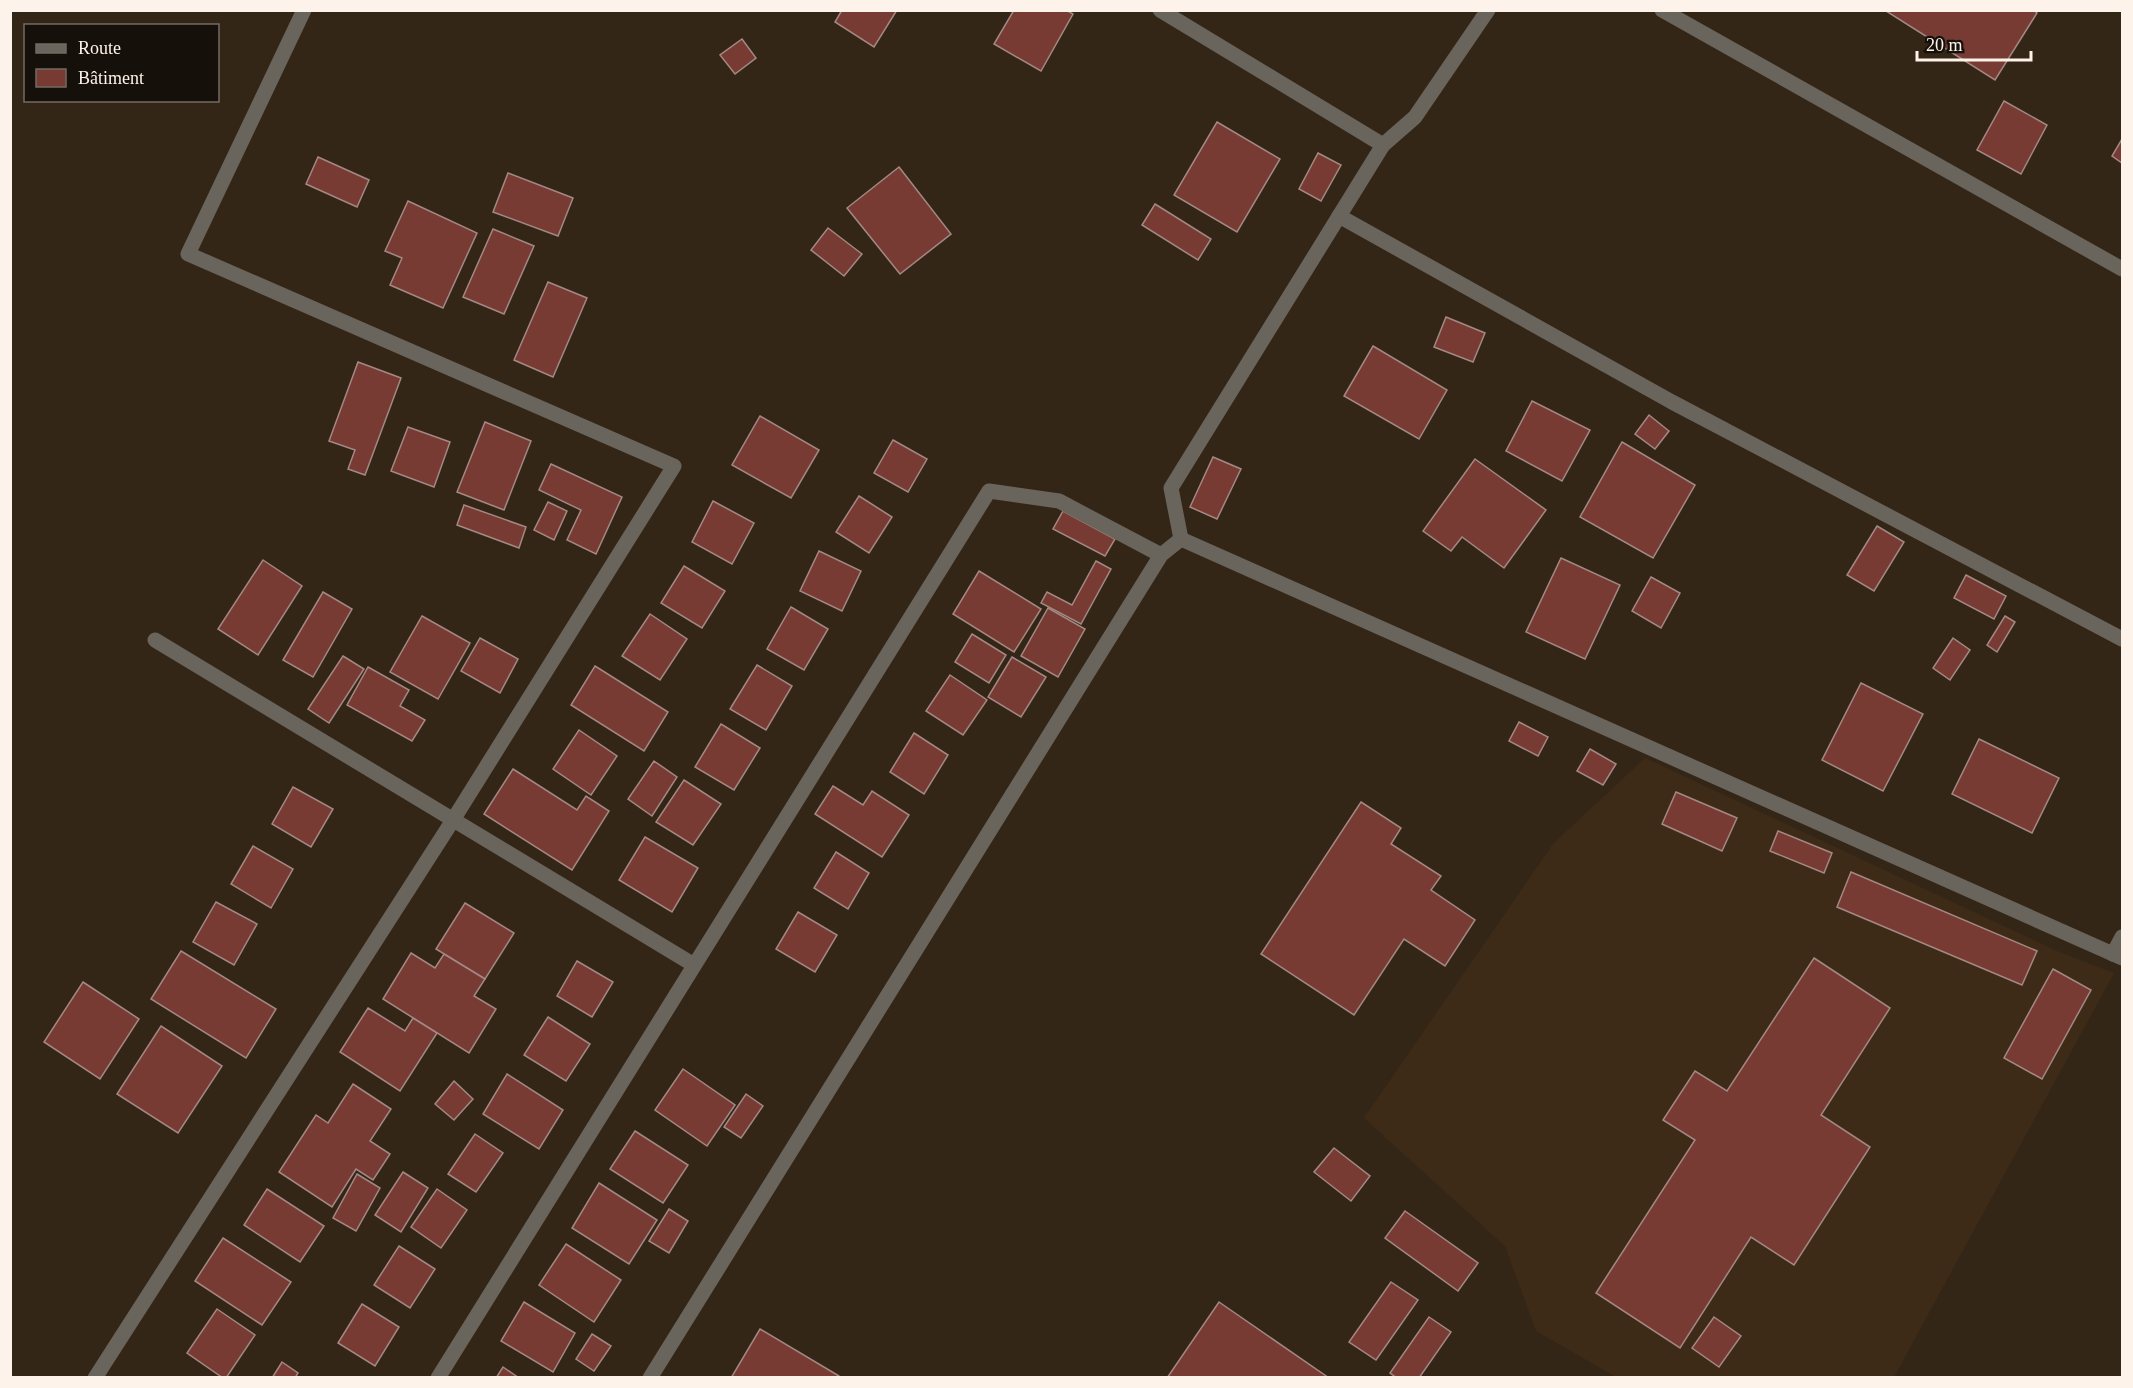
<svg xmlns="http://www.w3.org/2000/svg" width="2133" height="1388" viewBox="0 0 2133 1388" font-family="'Times New Roman',serif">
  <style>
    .built { fill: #3e2b17 }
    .building { fill: #783b33; stroke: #a38884; stroke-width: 1.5 }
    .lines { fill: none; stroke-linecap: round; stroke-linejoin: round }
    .minor { stroke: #69655c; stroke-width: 15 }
  </style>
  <rect width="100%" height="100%" fill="#342617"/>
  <path class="built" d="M1645,758L2059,952L2114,973L1894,1377H1616L1536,1331L1505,1246L1364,1118L1553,844Z"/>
  <g class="building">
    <path d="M842,10H897L874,47L835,22Z"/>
    <path d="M1014,10H1066L1073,14L1041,71L994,44Z"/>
    <path d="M2033,10L2037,13L1995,80L1886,11Z"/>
    <path d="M742,39L756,58L735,74L720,55Z"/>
    <path d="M2004,101L2047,125L2021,174L1977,150Z"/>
    <path d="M1217,122L1280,159L1237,232L1174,195Z"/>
    <path d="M2122,139V163L2112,156Z"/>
    <path d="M1318,153L1341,165L1321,201L1299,189Z"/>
    <path d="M318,157L369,180L357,207L306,184Z"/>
    <path d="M899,167L951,234L900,274L847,208Z"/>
    <path d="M508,173L573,198L558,236L493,212Z"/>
    <path d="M408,201L477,233L443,308L390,285L402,258L385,251Z"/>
    <path d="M1155,204L1211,239L1198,260L1142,225Z"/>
    <path d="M828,228L862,254L844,276L811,250Z"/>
    <path d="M493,229L534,246L504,314L463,297Z"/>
    <path d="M548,282L587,298L553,377L514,360Z"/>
    <path d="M1446,317L1485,333L1473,362L1434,347Z"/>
    <path d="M1373,346L1447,390L1419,439L1344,396Z"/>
    <path d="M358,362L401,378L365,475L348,469L355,450L329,441Z"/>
    <path d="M1532,401L1590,430L1562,481L1506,451Z"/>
    <path d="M1649,415L1669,431L1655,449L1635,434Z"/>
    <path d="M760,416L819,450L791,498L732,465Z"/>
    <path d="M485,422L531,441L504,510L457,492Z"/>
    <path d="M408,427L450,442L434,487L391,471Z"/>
    <path d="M893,440L927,459L908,492L874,473Z"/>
    <path d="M1622,442L1695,485L1653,558L1580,517Z"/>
    <path d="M1213,457L1241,469L1217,519L1190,507Z"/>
    <path d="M1475,459L1546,510L1504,568L1462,537L1451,551L1423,531Z"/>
    <path d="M551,464L622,497L596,554L567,540L581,510L539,490Z"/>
    <path d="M859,496L892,517L869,553L836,532Z"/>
    <path d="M713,501L754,523L732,564L692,542Z"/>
    <path d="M548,502L567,511L554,540L534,530Z"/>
    <path d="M464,505L526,527L519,548L457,525Z"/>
    <path d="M1063,511L1115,539L1105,556L1053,529Z"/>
    <path d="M1877,526L1904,542L1874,591L1847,575Z"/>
    <path d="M819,551L861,571L842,611L800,591Z"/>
    <path d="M1561,558L1620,585L1585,659L1526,632Z"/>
    <path d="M263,560L302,586L258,655L218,629Z"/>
    <path d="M1096,561L1111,569L1081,624L1041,603L1047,592L1072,605Z"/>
    <path d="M684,566L725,591L702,628L661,603Z"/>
    <path d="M979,571L1041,609L1014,652L953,614Z"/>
    <path d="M1966,575L2006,596L1994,619L1954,598Z"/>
    <path d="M1651,577L1680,593L1661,628L1632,611Z"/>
    <path d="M323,592L352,609L313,677L283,660Z"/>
    <path d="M791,607L828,629L804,670L767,649Z"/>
    <path d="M1048,608L1085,629L1058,677L1021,656Z"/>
    <path d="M650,614L687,639L660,680L622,656Z"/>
    <path d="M422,616L470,643L438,699L390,672Z"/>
    <path d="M2005,616L2015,622L1997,652L1987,645Z"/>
    <path d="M972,634L1006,655L989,683L955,662Z"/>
    <path d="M480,638L518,659L500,693L461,671Z"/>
    <path d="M1953,638L1970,650L1950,680L1933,668Z"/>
    <path d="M343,656L364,669L329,723L308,709Z"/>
    <path d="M1012,657L1046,677L1021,717L988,697Z"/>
    <path d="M757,665L792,686L766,730L730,709Z"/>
    <path d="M595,666L668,712L644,751L571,705Z"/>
    <path d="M368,667L409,690L400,706L425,720L412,741L347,705Z"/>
    <path d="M950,675L987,700L963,735L926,711Z"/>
    <path d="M1861,683L1923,714L1883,791L1822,760Z"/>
    <path d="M1519,722L1548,737L1538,756L1509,741Z"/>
    <path d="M721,724L760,748L734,790L695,767Z"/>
    <path d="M579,730L617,756L591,795L553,769Z"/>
    <path d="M914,733L948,755L924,794L890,772Z"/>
    <path d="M1979,739L2059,778L2032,833L1952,794Z"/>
    <path d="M1590,749L1616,764L1603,785L1577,771Z"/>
    <path d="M654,761L677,777L652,816L628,799Z"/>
    <path d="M513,769L577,810L586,796L609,811L572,870L484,814Z"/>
    <path d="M684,780L721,804L693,845L656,822Z"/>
    <path d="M833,786L863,805L872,791L909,815L882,857L815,814Z"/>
    <path d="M293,787L333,809L311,847L272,824Z"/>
    <path d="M1676,792L1737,818L1722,851L1662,824Z"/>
    <path d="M1361,802L1401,828L1391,844L1441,876L1431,890L1475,920L1445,966L1404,939L1354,1015L1261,954Z"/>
    <path d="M1778,831L1832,853L1824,873L1770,851Z"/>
    <path d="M645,837L698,868L672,912L619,880Z"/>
    <path d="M253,846L293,869L271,908L231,884Z"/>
    <path d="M836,852L869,873L848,909L814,888Z"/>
    <path d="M1851,872L2037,951L2022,985L1837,907Z"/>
    <path d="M216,902L257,924L234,965L193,942Z"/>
    <path d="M465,903L514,933L485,979L436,949Z"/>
    <path d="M798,912L837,935L815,972L776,949Z"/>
    <path d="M181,951L276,1009L246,1058L151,999Z"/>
    <path d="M411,953L435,968L444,954L485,979L474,996L496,1009L469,1053L383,999Z"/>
    <path d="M1814,958L1890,1008L1821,1115L1870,1147L1794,1265L1751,1237L1680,1348L1596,1293L1695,1140L1663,1120L1695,1071L1727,1091Z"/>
    <path d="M577,961L613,982L592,1017L557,996Z"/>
    <path d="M2053,969L2091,990L2042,1079L2004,1058Z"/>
    <path d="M83,982L139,1019L100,1079L44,1042Z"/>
    <path d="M368,1008L405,1031L413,1018L437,1033L400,1091L340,1052Z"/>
    <path d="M548,1017L590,1044L566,1081L524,1055Z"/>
    <path d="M161,1026L222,1066L178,1133L117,1094Z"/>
    <path d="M683,1069L735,1105L707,1146L655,1110Z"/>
    <path d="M507,1074L563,1110L539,1149L483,1114Z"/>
    <path d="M454,1081L473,1099L454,1120L435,1104Z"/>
    <path d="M353,1084L391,1109L370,1141L390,1154L373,1180L356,1169L332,1207L279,1172L316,1115L328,1123Z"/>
    <path d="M746,1094L763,1106L741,1138L724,1127Z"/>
    <path d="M635,1131L688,1165L663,1203L610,1169Z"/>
    <path d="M475,1134L503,1153L476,1192L448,1174Z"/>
    <path d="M1334,1148L1370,1176L1351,1201L1314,1172Z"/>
    <path d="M403,1172L428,1188L401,1232L375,1215Z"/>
    <path d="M357,1174L380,1188L356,1231L333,1218Z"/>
    <path d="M599,1183L657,1220L629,1264L572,1228Z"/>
    <path d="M267,1189L324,1226L300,1262L244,1225Z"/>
    <path d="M437,1189L467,1210L441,1248L411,1227Z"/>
    <path d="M669,1209L688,1221L669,1253L649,1241Z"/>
    <path d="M1405,1211L1478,1263L1458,1291L1385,1238Z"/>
    <path d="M223,1238L291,1282L262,1325L195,1281Z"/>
    <path d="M566,1244L621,1280L594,1322L539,1285Z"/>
    <path d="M399,1246L435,1269L410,1308L374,1285Z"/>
    <path d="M1391,1282L1418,1300L1376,1360L1349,1342Z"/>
    <path d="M524,1302L575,1333L553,1372L501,1341Z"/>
    <path d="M1219,1302L1329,1378H1167Z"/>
    <path d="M362,1304L399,1327L375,1366L338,1343Z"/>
    <path d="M217,1309L255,1335L226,1378H223L187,1353Z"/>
    <path d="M1429,1317L1451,1332L1419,1378H1397L1390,1373Z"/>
    <path d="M1714,1317L1741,1336L1719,1367L1692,1348Z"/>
    <path d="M760,1329L839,1376V1378H731Z"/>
    <path d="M592,1334L611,1346L594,1371L576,1359Z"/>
    <path d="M282,1362L298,1373L295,1378H272Z"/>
    <path d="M503,1367L519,1378H496Z"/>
  </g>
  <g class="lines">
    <g class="minor">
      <path d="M1160,10L1383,145L1171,488L1181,539"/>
      <path d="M1662,10L2122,269"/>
      <path d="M1383,145L1415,117L1488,10"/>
      <path d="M1339,216L1672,402L2122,639"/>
      <path d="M1181,539L2122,958"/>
      <path d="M155,640L694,965"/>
      <path d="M2113,954L2122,937"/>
      <path d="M95,1378L453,820L674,466L188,254L304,10"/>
      <path d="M438,1378L989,491L1059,501L1161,555"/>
      <path d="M650,1378L1161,555L1181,539"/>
    </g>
  </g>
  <rect width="2133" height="1388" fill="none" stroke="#fdf3ea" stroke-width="24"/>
  <rect x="24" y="24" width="195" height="78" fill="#16100a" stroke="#726b64" stroke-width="1.5"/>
  <rect x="36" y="44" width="30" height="9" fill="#69655c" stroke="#726b64" stroke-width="1.5"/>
  <text x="78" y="54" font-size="18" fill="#fdf3ea">Route</text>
  <rect x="36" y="69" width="30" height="18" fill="#783b33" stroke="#726b64" stroke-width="1.5"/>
  <text x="78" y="84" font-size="18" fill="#fdf3ea">Bâtiment</text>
  <path d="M1917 51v9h114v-9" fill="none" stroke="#fdf3ea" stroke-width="3"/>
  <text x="1926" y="51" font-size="18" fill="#fdf3ea" stroke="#16100a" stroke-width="4.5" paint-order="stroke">20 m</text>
</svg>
